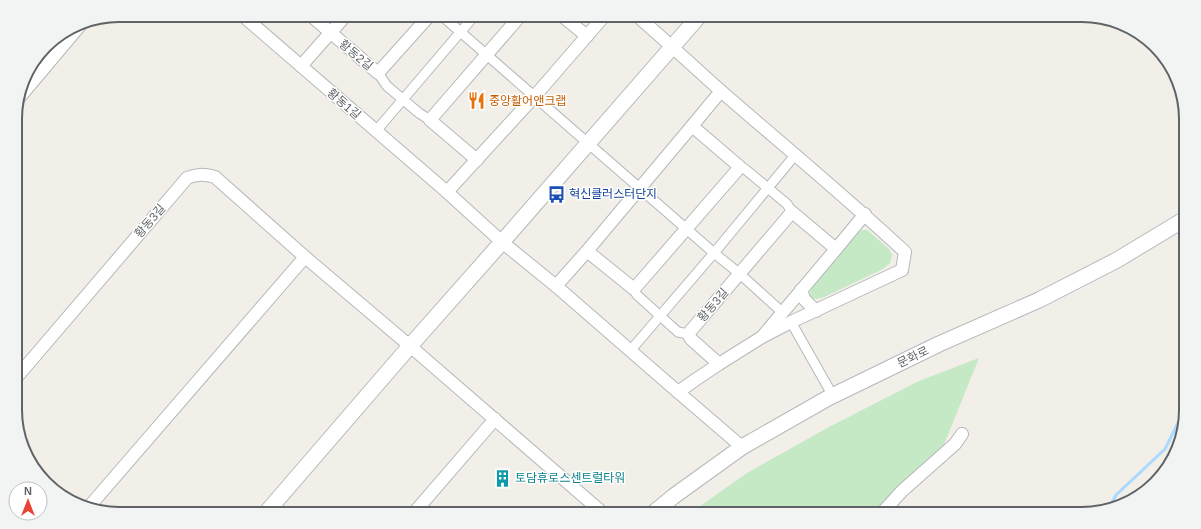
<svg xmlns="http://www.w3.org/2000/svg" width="1201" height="529" viewBox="0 0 1201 529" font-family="Helvetica,'Noto Sans KR',sans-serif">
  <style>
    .green { fill: #c5e8c5 }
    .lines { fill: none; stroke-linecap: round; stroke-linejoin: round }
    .stream { stroke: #aadaff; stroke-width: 3 }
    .pedestrian-casing { stroke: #b5b8bc; stroke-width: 11 }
    .minor-casing { stroke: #b5b8bc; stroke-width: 14 }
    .tertiary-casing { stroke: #b5b8bc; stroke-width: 17 }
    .pedestrian { stroke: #fff; stroke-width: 9 }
    .minor { stroke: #fff; stroke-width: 12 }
    .tertiary { stroke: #fff; stroke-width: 15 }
    .labels { text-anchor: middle; stroke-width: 3; stroke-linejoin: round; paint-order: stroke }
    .street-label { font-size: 12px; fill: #5f6368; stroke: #fff }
    .food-label { font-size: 12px; fill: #c56008; stroke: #fff; text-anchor: start }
    .transit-label { font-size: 12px; fill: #164399; stroke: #fff; text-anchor: start }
    .culture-label { font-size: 12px; fill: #0d838f; stroke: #fff; text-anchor: start }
    .rim { fill: none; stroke: #5f6368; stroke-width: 2 }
  </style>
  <rect width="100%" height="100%" fill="#f1efe8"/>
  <g class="green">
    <path d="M863,230H867L889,249L892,255L890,263L883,269L824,297L817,299L812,298L810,294L812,287L859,232Z"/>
    <path d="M979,358L943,447L876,514H689L747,473L829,427L919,381Z"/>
  </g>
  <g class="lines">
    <path class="stream" d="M1110,506L1116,495L1165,449L1186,407"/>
    <defs>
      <g id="pedestrian">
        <path d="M441,15L714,253L740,274L782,312"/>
        <path d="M378,73L387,86L419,113L430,120"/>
        <path d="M376,131L475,15"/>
        <path d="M740,167L745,169L787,204L792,212"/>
        <path d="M634,289L637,295L678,332L688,334"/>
        <path d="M791,322L833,396"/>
        <path d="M630,351L714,253L796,154"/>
      </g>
      <g id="minor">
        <path d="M242,15L447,192L502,242L556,286L587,251L692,126L740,167L634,289L587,251"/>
        <path d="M310,15L378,73L430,15"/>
        <path d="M561,15L587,36"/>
        <path d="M636,15C665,40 693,66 722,92C783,145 846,197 905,252L902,270L791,322L762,337L719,364"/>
        <path d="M301,66L346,15"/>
        <path d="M19,98L83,22"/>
        <path d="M692,126L721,91"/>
        <path d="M477,160L430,120L521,15"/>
        <path d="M447,192L534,97L605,15"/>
        <path d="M836,249L865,214"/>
        <path d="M556,286L678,392L695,380L719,364L691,339L688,334L792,212L836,249L762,337"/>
        <path d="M801,290L804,299L816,311"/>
        <path d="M16,378L187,178C198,174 203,174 215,177L305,257L410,346L604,514"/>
        <path d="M678,392L742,447"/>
        <path d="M88,508L305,257"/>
        <path d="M413,514L495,419"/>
        <path d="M881,514L902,491L955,444L962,434"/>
      </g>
      <g id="tertiary">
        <path d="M265,514L410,346L502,242L700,15"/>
        <path d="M652,514L674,496L742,447L828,398L939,344L1039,300L1117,260L1185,219"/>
      </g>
    </defs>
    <use href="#pedestrian" class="pedestrian-casing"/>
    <use href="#minor" class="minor-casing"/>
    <use href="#tertiary" class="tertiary-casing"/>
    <use href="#pedestrian" class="pedestrian"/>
    <use href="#minor" class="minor"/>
    <use href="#tertiary" class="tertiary"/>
  </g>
  <defs>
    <symbol id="restaurant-bare" viewBox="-9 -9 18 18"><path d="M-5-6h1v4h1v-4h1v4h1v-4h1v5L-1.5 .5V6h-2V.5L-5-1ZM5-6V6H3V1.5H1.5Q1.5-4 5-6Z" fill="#e8710a" stroke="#fff" stroke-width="2.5" paint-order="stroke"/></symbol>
    <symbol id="bus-bare" viewBox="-9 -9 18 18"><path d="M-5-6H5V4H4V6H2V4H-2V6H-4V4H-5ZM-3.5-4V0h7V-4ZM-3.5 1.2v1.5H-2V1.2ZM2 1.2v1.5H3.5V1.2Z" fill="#1a4fb4" stroke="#fff" stroke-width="2.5" paint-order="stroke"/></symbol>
    <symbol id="building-bare" viewBox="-9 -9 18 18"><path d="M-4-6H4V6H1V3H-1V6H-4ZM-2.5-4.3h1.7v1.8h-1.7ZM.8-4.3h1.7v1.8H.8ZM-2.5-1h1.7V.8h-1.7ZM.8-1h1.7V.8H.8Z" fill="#0f9aa8" stroke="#fff" stroke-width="2.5" paint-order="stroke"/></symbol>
  </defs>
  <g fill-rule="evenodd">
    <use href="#restaurant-bare" x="464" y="88" width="25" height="25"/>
    <use href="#bus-bare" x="544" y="182" width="25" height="25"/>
    <use href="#building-bare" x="490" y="466" width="25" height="25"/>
  </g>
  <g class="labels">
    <g class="street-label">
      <text transform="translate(356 55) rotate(40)" y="4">황동2길</text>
      <text transform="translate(344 104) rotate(41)" y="4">황동1길</text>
      <text transform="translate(150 221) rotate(-49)" y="4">황동3길</text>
      <text transform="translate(713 305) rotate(-49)" y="4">황동3길</text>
      <text transform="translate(913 357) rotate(-26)" y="4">문화로</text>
    </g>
    <g class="food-label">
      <text x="489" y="105">중앙활어앤크랩</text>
    </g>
    <g class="transit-label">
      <text x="569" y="198">혁신클러스터단지</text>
    </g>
    <g class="culture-label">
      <text x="515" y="482">토담휴로스센트럴타워</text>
    </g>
  </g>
  <path d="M0 0H1201V529H0ZM119 22H1082A97 97 0 0 1 1179 119V410A97 97 0 0 1 1082 507H119A97 97 0 0 1 22 410V119A97 97 0 0 1 119 22Z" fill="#f2f3f3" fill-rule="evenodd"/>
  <path class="rim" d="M119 22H1082A97 97 0 0 1 1179 119V410A97 97 0 0 1 1082 507H119A97 97 0 0 1 22 410V119A97 97 0 0 1 119 22Z"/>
  <g transform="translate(28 501)"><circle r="19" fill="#ffffff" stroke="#bfc1c3"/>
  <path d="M0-3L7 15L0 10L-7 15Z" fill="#ea4335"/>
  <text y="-6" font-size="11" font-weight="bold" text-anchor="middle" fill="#5f6368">N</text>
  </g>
</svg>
